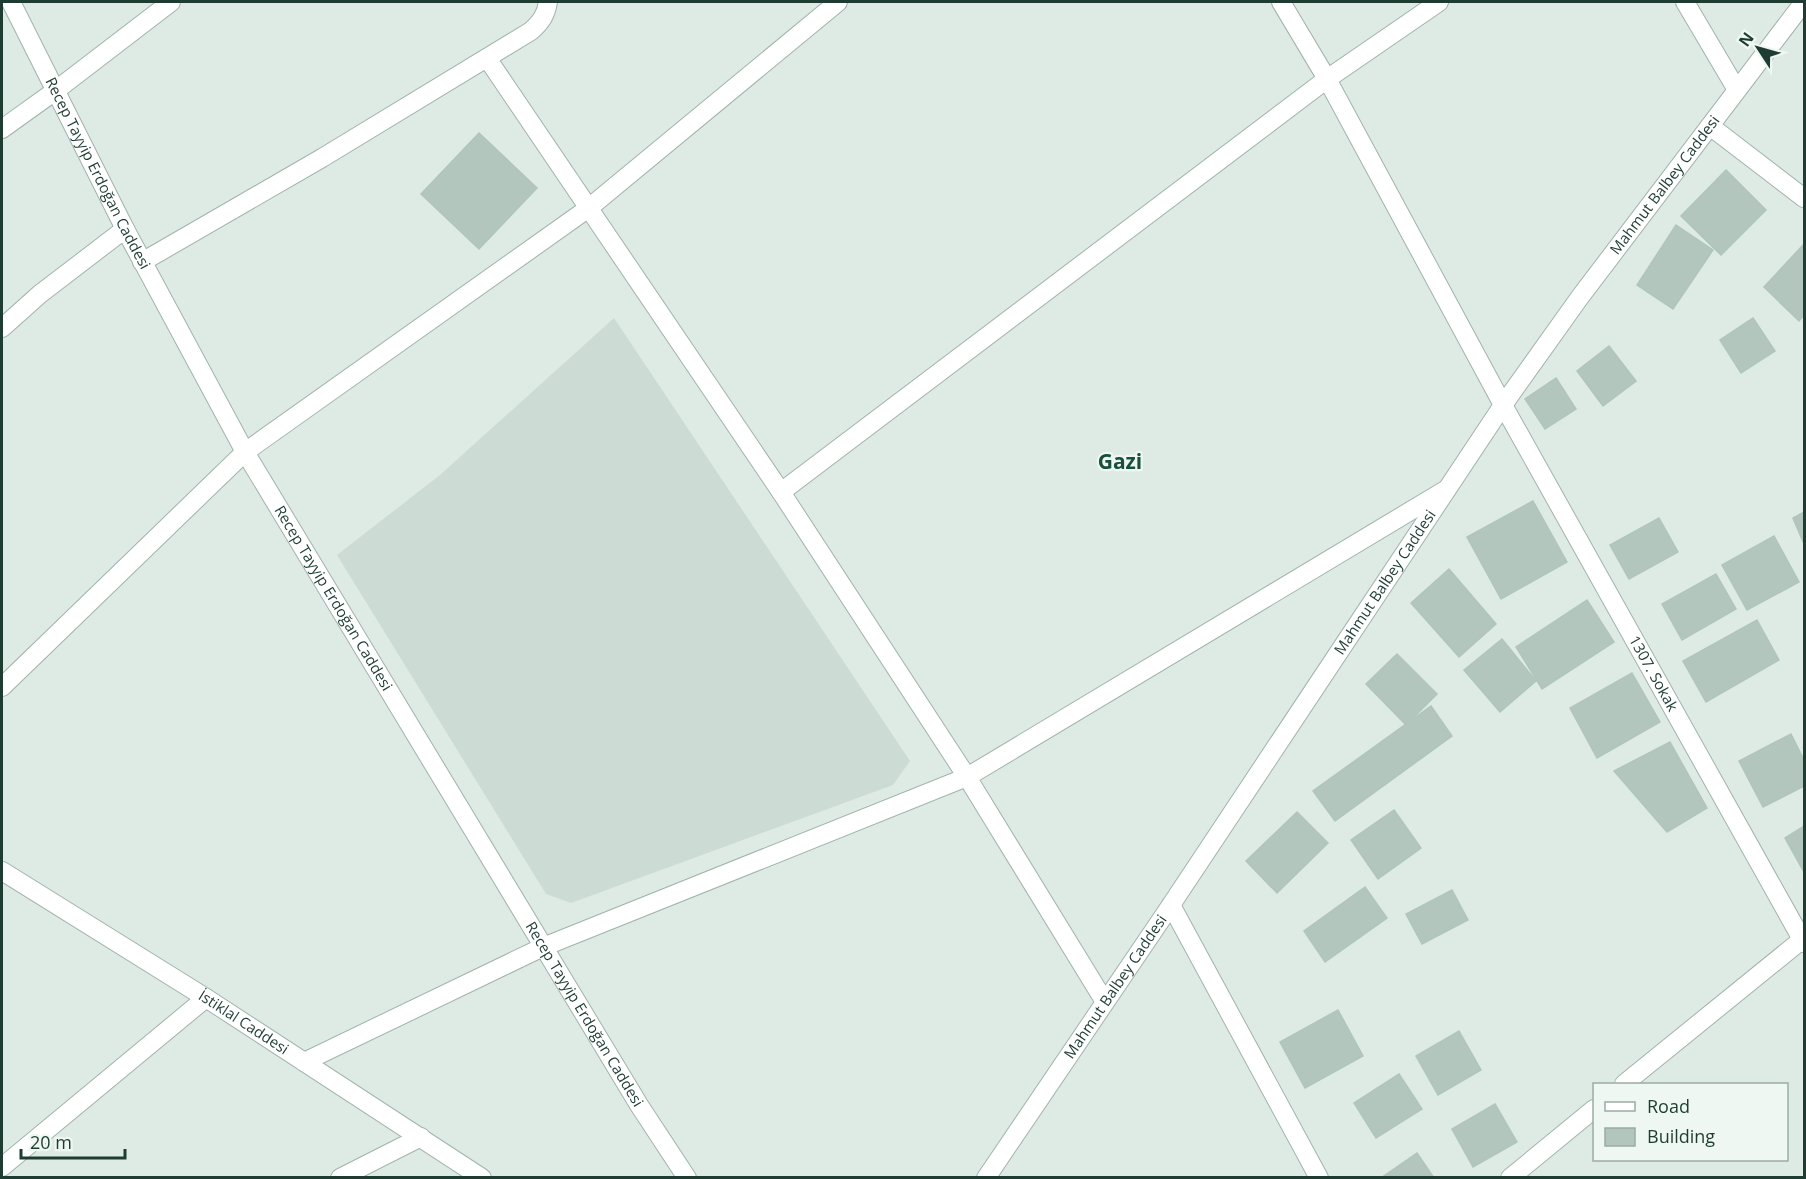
<svg xmlns="http://www.w3.org/2000/svg" width="1806" height="1179" viewBox="0 0 1806 1179" font-family="'Open Sans',sans-serif">
  <style>
    .built { fill: #ccdbd3 }
    .building { fill: #b3c6bd; stroke: #b0c5bb; stroke-width: 1.5 }
    .lines { fill: none; stroke-linecap: round; stroke-linejoin: round }
    .minor-casing { stroke: #a1b3ab; stroke-width: 20 }
    .tertiary-casing { stroke: #a1b3ab; stroke-width: 20 }
    .minor { stroke: #fff; stroke-width: 18 }
    .tertiary { stroke: #fff; stroke-width: 18 }
    .labels { text-anchor: middle; stroke-width: 4.5; stroke-linejoin: round; paint-order: stroke }
    .street-label { font-size: 15px; fill: #1e3c32; stroke: #eef7f2 }
    .district-label { font-size: 21px; font-weight: bold; fill: #184f3e; stroke: #eef7f2 }
  </style>
  <rect width="100%" height="100%" fill="#deebe4"/>
  <path class="built" d="M614,318L910,761L893,785L571,903L546,894L337,555L440,475Z"/>
  <g class="building">
    <path d="M479,133L537,188L479,249L421,194Z"/>
    <path d="M1726,170L1766,210L1721,255L1681,216Z"/>
    <path d="M1676,225L1713,250L1673,309L1637,285Z"/>
    <path d="M1804,244V315L1799,321L1764,287Z"/>
    <path d="M1753,318L1775,351L1741,373L1720,340Z"/>
    <path d="M1609,346L1636,381L1603,406L1577,371Z"/>
    <path d="M1556,378L1576,409L1545,429L1525,399Z"/>
    <path d="M1533,501L1567,562L1501,599L1467,537Z"/>
    <path d="M1804,512V544L1793,518Z"/>
    <path d="M1659,518L1678,552L1629,579L1610,545Z"/>
    <path d="M1774,536L1799,582L1747,610L1722,565Z"/>
    <path d="M1449,569L1496,624L1459,657L1411,603Z"/>
    <path d="M1716,574L1736,609L1682,640L1662,604Z"/>
    <path d="M1587,600L1614,642L1542,689L1516,647Z"/>
    <path d="M1757,620L1779,660L1706,702L1683,661Z"/>
    <path d="M1502,639L1536,681L1500,712L1464,670Z"/>
    <path d="M1397,654L1437,694L1406,725L1366,684Z"/>
    <path d="M1632,673L1660,722L1597,758L1570,708Z"/>
    <path d="M1431,706L1452,736L1335,821L1313,791Z"/>
    <path d="M1791,734L1804,760V786L1763,807L1739,761Z"/>
    <path d="M1670,742L1707,808L1667,832L1614,771Z"/>
    <path d="M1394,810L1421,848L1378,879L1351,840Z"/>
    <path d="M1297,812L1328,843L1277,893L1246,861Z"/>
    <path d="M1804,826V872L1785,838Z"/>
    <path d="M1365,887L1387,918L1325,962L1304,931Z"/>
    <path d="M1452,890L1468,920L1422,944L1406,914Z"/>
    <path d="M1338,1010L1363,1056L1305,1088L1280,1042Z"/>
    <path d="M1459,1031L1481,1070L1438,1095L1416,1056Z"/>
    <path d="M1399,1074L1422,1109L1376,1138L1354,1103Z"/>
    <path d="M1495,1104L1517,1142L1473,1167L1452,1129Z"/>
    <path d="M1417,1153L1434,1178H1381Z"/>
  </g>
  <g class="lines">
    <defs>
      <g id="minor">
        <path id="s1" d="M1281,2L1327,79L1503,405L1804,943"/>
        <path d="M1685,2L1737,90"/>
        <path d="M1710,126L1804,198"/>
        <path d="M2,129L55,91L171,2"/>
        <path d="M142,262L322,158L531,31C541,22 546,15 548,2"/>
        <path d="M2,328L40,294L125,229"/>
        <path d="M781,492L1327,79L1439,2"/>
        <path d="M2,687L245,452L590,207L838,2"/>
        <path d="M1171,905L1319,1178"/>
        <path d="M1105,1002L967,777L1447,489"/>
        <path d="M304,1062L543,947L967,777L781,492L487,58"/>
        <path d="M1624,1084L1804,938"/>
        <path d="M2,1167L206,998"/>
        <path d="M340,1178L421,1137"/>
        <path d="M1510,1178L1594,1109"/>
      </g>
      <g id="tertiary">
        <path id="s2" d="M11,2L125,229L245,452L639,1105L687,1178"/>
        <path id="s3" d="M2,871L206,998L482,1178"/>
        <path id="s4" d="M986,1178L1171,905L1503,405L1580,297L1804,2"/>
      </g>
    </defs>
    <use href="#minor" class="minor-casing"/>
    <use href="#tertiary" class="tertiary-casing"/>
    <use href="#minor" class="minor"/>
    <use href="#tertiary" class="tertiary"/>
  </g>
  <g class="labels">
    <g class="street-label">
      <text dy="5" stroke="none"><textPath href="#s2" startOffset="192">Recep Tayyip Erdoğan Caddesi</textPath></text>
      <text dy="5" stroke="none"><textPath href="#s4" startOffset="1203">Mahmut Balbey Caddesi</textPath></text>
      <text dy="5" stroke="none"><textPath href="#s4" startOffset="717">Mahmut Balbey Caddesi</textPath></text>
      <text dy="5" stroke="none"><textPath href="#s2" startOffset="678">Recep Tayyip Erdoğan Caddesi</textPath></text>
      <text dy="5" stroke="none"><textPath href="#s1" startOffset="768">1307. Sokak</textPath></text>
      <text dy="5" stroke="none"><textPath href="#s4" startOffset="231">Mahmut Balbey Caddesi</textPath></text>
      <text dy="5" stroke="none"><textPath href="#s2" startOffset="1164">Recep Tayyip Erdoğan Caddesi</textPath></text>
      <text dy="5" stroke="none"><textPath href="#s3" startOffset="285">İstiklal Caddesi</textPath></text>
    </g>
    <g class="district-label">
      <text x="1120" y="469">Gazi</text>
    </g>
  </g>
  <rect width="1806" height="1179" fill="none" stroke="#1e3c32" stroke-width="6"/>
  <rect x="1593" y="1083" width="195" height="78" fill="#eef7f2" stroke="#9baca5" stroke-width="1.5"/>
  <rect x="1605" y="1102" width="30" height="9" fill="#ffffff" stroke="#9baca5" stroke-width="1.5"/>
  <text x="1647" y="1113" font-size="18" fill="#1e3c32">Road</text>
  <rect x="1605" y="1128" width="30" height="18" fill="#b3c6bd" stroke="#9baca5" stroke-width="1.5"/>
  <text x="1647" y="1143" font-size="18" fill="#1e3c32">Building</text>
  <g transform="translate(1758 48) rotate(306)" stroke="#eef7f2" stroke-width="4.5" paint-order="stroke">
  <path d="M0-4.5L10 22L0 15L-10 22Z" fill="#1e3c32"/>
  <text y="-9" font-size="16" font-weight="bold" text-anchor="middle" fill="#1e3c32">N</text>
  </g>
  <path d="M21 1149v9h104v-9" fill="none" stroke="#1e3c32" stroke-width="3"/>
  <text x="30" y="1149" font-size="18" fill="#1e3c32" stroke="#eef7f2" stroke-width="4.5" paint-order="stroke">20 m</text>
</svg>
